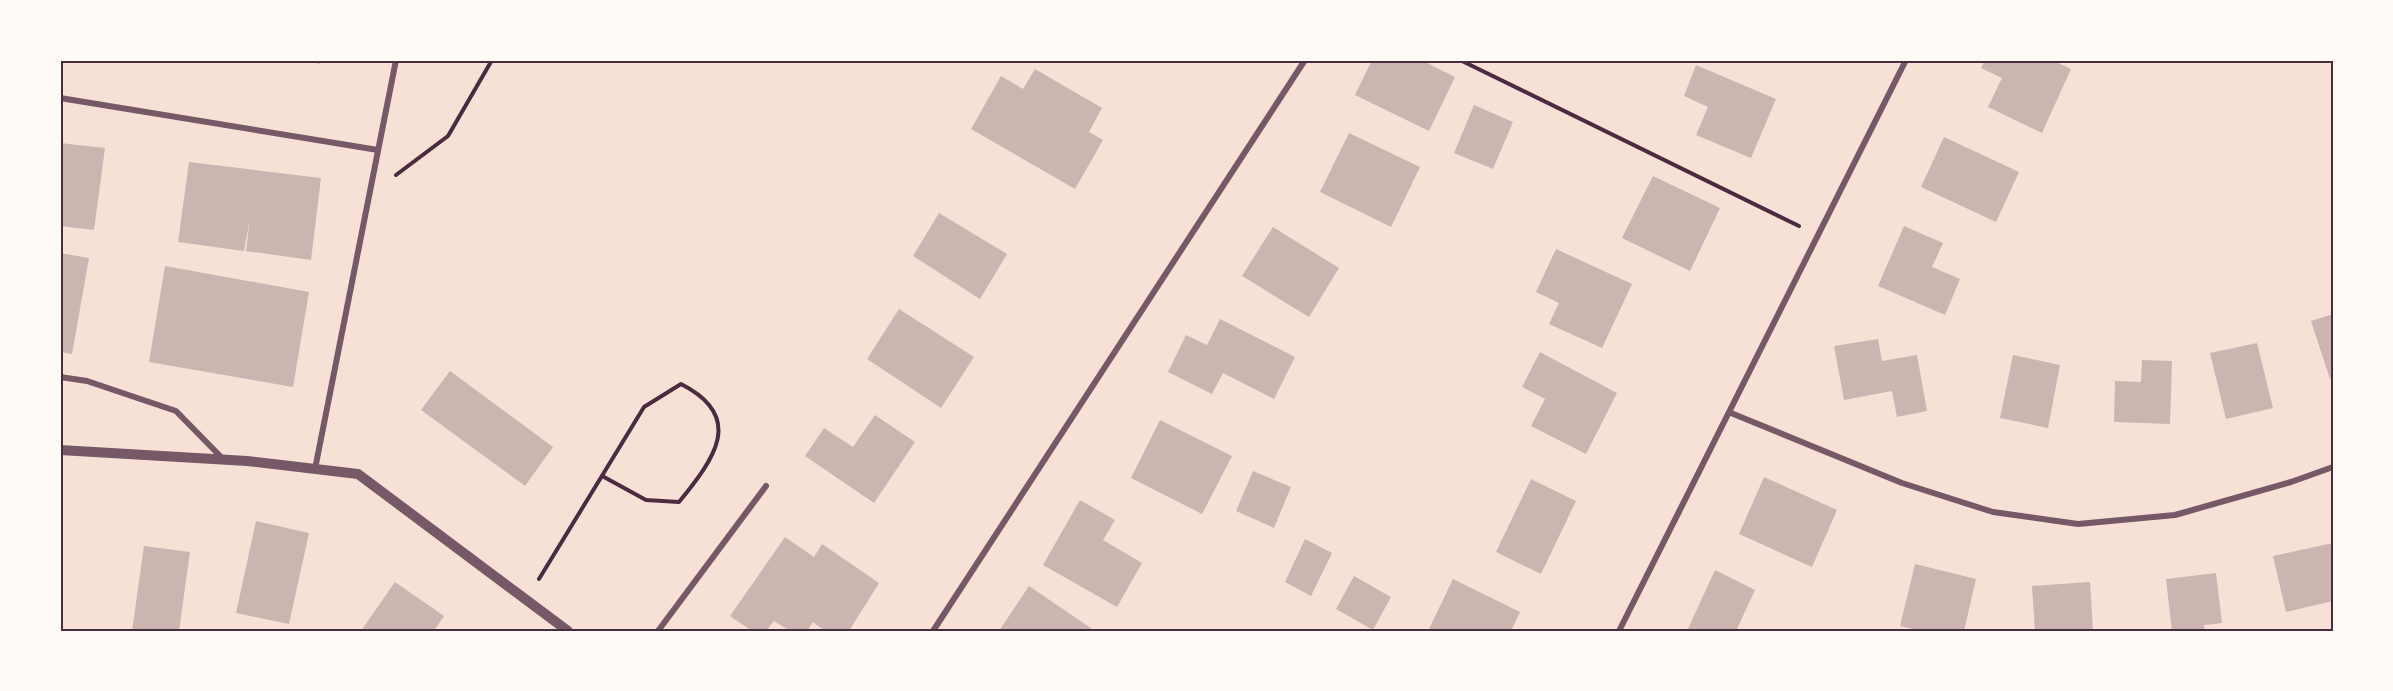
<svg xmlns="http://www.w3.org/2000/svg" width="2393" height="691" viewBox="0 0 2393 691" font-family="'Source Serif 4',serif">
  <style>
    .building { fill: #ccb4b1 }
    .lines { fill: none; stroke-linecap: round; stroke-linejoin: round }
    .path { stroke: #4a2c40; stroke-width: 4 }
    .minor { stroke: #755966; stroke-width: 6 }
    .tertiary { stroke: #755966; stroke-width: 10 }
    .neatline { fill: none; stroke: #4a2c40; stroke-width: 2 }
  </style>
  <rect width="100%" height="100%" fill="#f7e1d7"/>
  <g class="building">
    <path d="M302,60H321L320,64Z"/>
    <path d="M1372,60H1421L1455,77L1429,131L1355,95Z"/>
    <path d="M1985,60H2052L2071,69L2042,133L1988,107L2002,78L1981,68Z"/>
    <path d="M1696,65L1776,99L1751,158L1696,135L1708,107L1684,96Z"/>
    <path d="M1035,69L1102,108L1089,132L1103,140L1075,189L971,129L1001,76L1023,89Z"/>
    <path d="M1474,105L1513,122L1493,169L1454,153Z"/>
    <path d="M1349,133L1420,167L1391,227L1320,192Z"/>
    <path d="M1944,137L2019,172L1996,222L1921,187Z"/>
    <path d="M60,143L105,148L94,230L60,226Z"/>
    <path d="M189,162L321,178L311,260L246,251L250,219L244,251L178,242Z"/>
    <path d="M1653,176L1720,208L1690,271L1622,238Z"/>
    <path d="M939,213L1007,254L980,299L913,256Z"/>
    <path d="M1904,226L1943,243L1932,267L1960,279L1945,315L1878,286Z"/>
    <path d="M1273,227L1339,268L1309,317L1242,276Z"/>
    <path d="M1556,249L1632,284L1602,348L1549,324L1559,303L1536,292Z"/>
    <path d="M60,253L89,258L72,354L60,352Z"/>
    <path d="M165,266L309,292L293,387L149,362Z"/>
    <path d="M899,309L974,357L941,408L867,359Z"/>
    <path d="M2333,314V378L2330,379L2311,321Z"/>
    <path d="M1220,319L1295,357L1274,399L1223,373L1212,394L1168,372L1186,335L1207,345Z"/>
    <path d="M1878,339L1882,361L1917,355L1927,411L1897,417L1892,391L1844,400L1834,346Z"/>
    <path d="M2257,343L2273,408L2226,419L2210,353Z"/>
    <path d="M1540,352L1617,393L1586,454L1531,426L1545,399L1522,387Z"/>
    <path d="M2013,355L2060,365L2048,428L2000,418Z"/>
    <path d="M2142,360L2172,361L2170,424L2114,422L2115,381L2141,382Z"/>
    <path d="M450,371L553,447L525,486L421,410Z"/>
    <path d="M875,415L915,442L874,503L805,456L824,428L853,447Z"/>
    <path d="M1160,420L1232,456L1202,514L1131,478Z"/>
    <path d="M1253,471L1291,487L1274,528L1236,511Z"/>
    <path d="M1764,477L1837,510L1812,567L1739,534Z"/>
    <path d="M1531,479L1576,501L1541,574L1496,552Z"/>
    <path d="M1080,500L1115,520L1103,540L1142,563L1117,607L1043,565Z"/>
    <path d="M256,521L309,533L289,624L236,613Z"/>
    <path d="M785,537L814,557L822,544L879,583L849,631H825L813,622L807,631H790L774,621L766,631H752L730,616Z"/>
    <path d="M1305,539L1332,553L1311,596L1285,582Z"/>
    <path d="M2333,543V601L2286,612L2273,556Z"/>
    <path d="M144,546L190,552L179,631H132Z"/>
    <path d="M1915,564L1976,579L1964,631H1921L1900,626Z"/>
    <path d="M1715,570L1755,590L1736,631H1687Z"/>
    <path d="M2216,573L2222,623L2204,625L2205,631H2172L2166,579Z"/>
    <path d="M1354,576L1391,597L1373,630L1336,609Z"/>
    <path d="M1453,579L1520,612L1511,631H1428Z"/>
    <path d="M395,582L444,616L434,631H361Z"/>
    <path d="M2090,582L2093,631H2035L2032,586Z"/>
    <path d="M1029,586L1095,631H999Z"/>
  </g>
  <g class="lines">
    <g class="path">
      <path d="M1460,60L1799,226"/>
      <path d="M396,175L448,136L492,60"/>
      <path d="M539,579L644,407L681,384C746,417 714,459 679,502L646,500L604,477"/>
    </g>
    <g class="minor">
      <path d="M60,98L378,150"/>
      <path d="M60,377L87,381L176,411L223,459"/>
      <path d="M1731,413L1902,483L1993,512L2078,524L2175,515L2291,482L2333,467"/>
      <path d="M315,469L396,60"/>
      <path d="M658,631L766,486"/>
      <path d="M933,631L1305,60"/>
      <path d="M1619,631L1906,60"/>
    </g>
    <path class="tertiary" d="M60,450L247,461L358,474L568,631"/>
  </g>
  <rect width="2393" height="691" fill="none" stroke="#fffaf5" stroke-width="123"/>
  <rect x="62" y="62" width="2270" height="568" class="neatline"/>
</svg>
